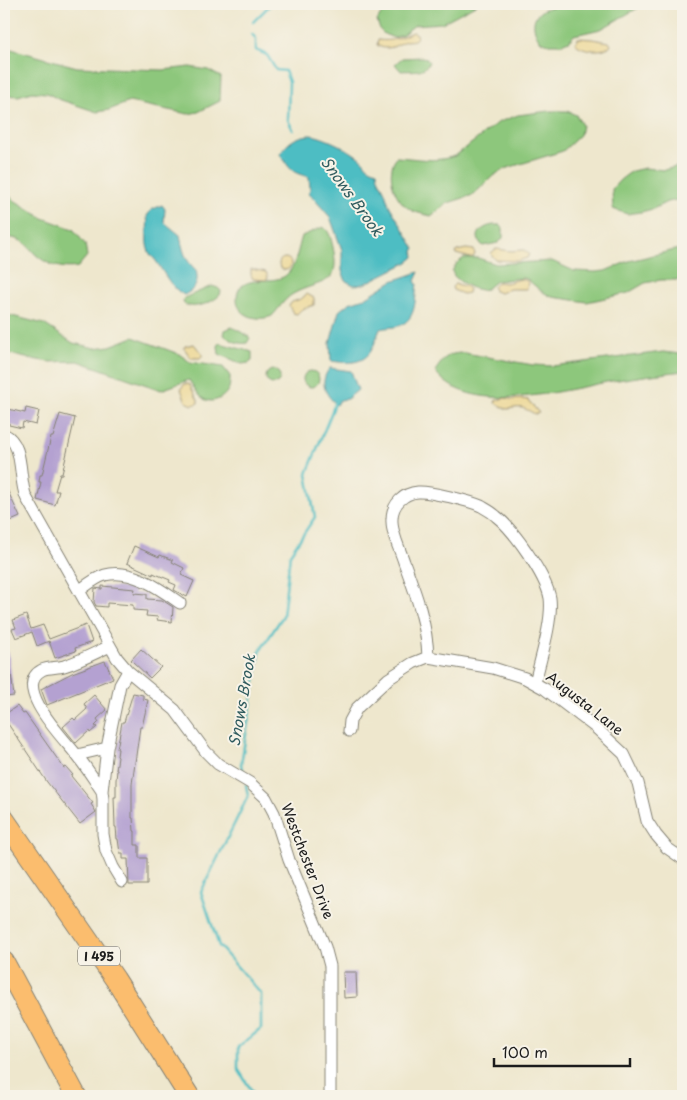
<svg xmlns="http://www.w3.org/2000/svg" width="687" height="1100" viewBox="0 0 687 1100" font-family="'Playpen Sans',sans-serif">
<style>
.green{fill:#8dc77b;stroke:#54724c}
.sand{fill:#eeda9e;stroke:#857b5d}
.water{fill:#4ebdc3;stroke:#356c70}
.lines{fill:none;stroke-linecap:round;stroke-linejoin:round}
.stream{stroke:#4ebdc3;stroke-width:2.5}
.building{fill:#b4a1d1}
.minor-casing{stroke:#858274;stroke-width:13}
.motorway-casing{stroke:#858274;stroke-width:22}
.minor{stroke:#fff;stroke-width:11}
.motorway{stroke:#fbbd6e;stroke-width:20}
.labels{text-anchor:middle;dominant-baseline:central;stroke-width:4;stroke-linejoin:round;paint-order:stroke}
.shield{fill:#f7f3e8;stroke:#5e5c59;stroke-width:1}
.shield-label{font-size:12px;font-weight:bold;fill:#1c1c1c}
.street-label{font-size:14px;fill:#1c1c1c;stroke:#f7f3e8}
.water-label{font-size:15px;font-style:italic;fill:#305c5f;stroke:#f7f3e8}
</style>
<rect width="100%" height="100%" fill="#f7f3e8"/>
<filter id="ink" filterUnits="userSpaceOnUse"><feTurbulence type="fractalNoise" baseFrequency=".02" numOctaves="2"/><feDisplacementMap in="SourceGraphic" scale="10" xChannelSelector="R" yChannelSelector="G"/><feConvolveMatrix kernelMatrix="1 2 1 2 8 2 1 2 1" color-interpolation-filters="sRGB"/></filter>
<filter id="wash" filterUnits="userSpaceOnUse"><feTurbulence type="fractalNoise" baseFrequency=".0096" numOctaves="4" result="noise"/><feDisplacementMap in="SourceGraphic" scale="20" xChannelSelector="R" yChannelSelector="G"/><feGaussianBlur stdDeviation="1.12" result="paint"/><feColorMatrix in="noise" values="0 0 0 0 0 0 0 0 0 0 0 0 0 0 0 0 0 1.4 0 .05"/><feComposite in="paint" operator="in"/></filter>
<g filter="url(#wash)">
<rect width="100%" height="100%" fill="#eee7cd"/>
<path class="green" d="M417,4H477L442,23L415,25L402,35L394,38L384,34L380,30L377,21L383,11Z
M572,4H645L601,29L574,35L569,41L561,44H549L540,41C523,15 544,4 569,6Z
M4,47L77,67L163,70L190,67L208,70L221,77L220,101L198,112L188,114L129,102L109,110L97,112L58,99L47,93L32,92L18,96L4,95Z
M422,57L426,58L429,62C425,73 411,70 401,71L395,64L402,58Z
M549,111H567L576,115L582,125L580,135L563,151L504,169L493,176L473,195L448,203L431,216C424,214 414,213 408,208C393,197 386,173 396,157C417,158 434,163 455,156L499,122L518,115Z
M683,165V199L667,202L653,209L641,212L627,214L613,209L612,189L620,180L632,171L645,168L664,170Z
M4,191L14,200L43,218L73,229L85,244L87,256L78,267C62,270 46,265 34,253C29,247 24,241 16,239C12,237 7,238 4,238Z
M494,225H500L503,228V238L498,243L483,246C471,235 483,226 494,225Z
M323,227C330,231 331,239 333,247C342,288 320,279 293,294C284,299 279,309 272,316C265,319 257,319 249,316C241,312 237,307 237,298C237,273 272,285 285,276C296,268 298,248 302,236Z
M683,248V280H661L645,283L628,293L587,302L552,297L541,291L527,279L523,278L496,281L486,289L481,290L472,288L461,282L454,276L452,271L457,263L464,258H478L496,264L552,261L574,271L595,272L605,271L629,261Z
M212,286L218,288L221,291L220,295C212,303 194,310 184,304L183,300L184,298Z
M4,314L44,324L73,343L95,348L110,346L133,337L179,354L190,362L223,367L230,376C230,380 230,385 229,388C225,398 211,406 201,397C197,393 193,386 189,380L161,390L78,361L49,362L21,357L4,352Z
M232,327L248,336L250,338L247,343C239,345 230,340 224,335L225,330Z
M219,343L249,351L252,352V361L249,363L242,364L219,354L218,347Z
M663,352L680,354L683,352V371C659,374 635,377 612,381C564,390 468,418 435,371C445,357 447,353 465,353L533,365L552,366Z
M266 377a7 7 0 1 1 14 0a7 7 0 1 1-14 0Z
M303 379a8 8 0 1 1 16 0a8 8 0 1 1-16 0Z"/>
<path class="sand" d="M412,32L416,34L417,37C414,43 409,39 403,42C395,47 385,51 377,45L378,40C391,42 400,38 412,32Z
M578,38L592,39L609,42L611,45C604,53 582,51 575,43Z
M466,249L474,250L475,255L471,258L456,254L457,251Z
M496,249L511,251L524,250L529,254L527,258L518,261L496,260L492,256L491,253Z
M279 264a6 6 0 1 1 12 0a6 6 0 1 1-12 0Z
M251,269L266,272L268,277L266,280L253,279L251,275Z
M521,279L528,281L527,289H510L500,293L494,291L493,287L498,282L506,283Z
M455,284L465,286L469,289L468,293L463,294L453,290L452,287Z
M307,294L314,298V305L302,309L297,314L293,313L289,306L292,302L301,299Z
M194,344L203,355L200,358H191L184,348L185,346Z
M184,384H189L198,400V403L193,405L186,402L181,389Z
M506,398C514,401 520,398 528,400L539,413L535,414C520,406 522,407 507,409L495,403L496,400Z"/>
<path class="water" d="M309,135C322,135 353,151 362,160C364,161 365,164 367,166C369,168 374,170 377,171L378,178L385,192L389,205L415,249L413,250L414,257L408,262L364,284L354,285L346,281L342,271V250L330,217L309,193L310,189L309,177C290,172 291,170 280,154C288,142 295,137 309,135Z
M162,205L165,209L164,222L180,235C183,250 184,259 196,270C199,283 196,289 184,295C170,287 165,274 156,261C154,258 150,255 149,252C144,241 149,227 147,216L151,210Z
M419,272L415,281L417,284C415,296 417,316 403,324C397,328 387,327 380,329C377,336 375,344 371,351C363,365 345,363 331,361L330,343L339,311L349,303L365,298L392,281Z
M330,368L351,371L358,390L347,399L340,400L337,405C324,394 319,381 330,368Z"/>
<g class="lines">
<path class="stream" d="M253,22L271,4
M252,34L256,39V50L267,55L276,70L285,71L289,82L288,120L293,130
M243,774L241,764L260,651L283,616L290,554L315,517L307,474L336,401
M246,785L248,796L201,892L219,946L261,994V1029L238,1047V1069L255,1096"/>
</g>
<g id="blocks">
<path class="building" d="M4,408L25,413L26,408L39,411L36,425L23,422L22,428L9,425V423L4,422Z
M60,414L75,418L62,474H60L55,491H59L55,505L37,500L41,482H39L40,475H42L51,437H53Z
M4,483L20,517L11,521L9,517L4,520Z
M134,546L159,557L160,555L173,560L172,562L184,568L181,575L194,581L187,597L174,590L176,585L169,582L170,580L153,573V575L127,563Z
M102,586L135,589L134,593L147,594V599L162,600L173,607L172,622L157,620L158,617L146,616L147,611L133,610V605L107,603V607L96,606L94,602L95,588L102,589Z
M26,615L31,629L43,625L49,639L86,625L92,642L75,648L76,651L55,658L49,641L37,646L32,632L16,638L12,629L16,628L13,620Z
M141,649L161,667L150,678L131,660Z
M8,651L14,696L4,697V652Z
M105,661L113,678L47,705L41,689L72,673Z
M133,693L143,695V699L148,700L142,727H140L132,784V818H133L134,831H135V845H139V858H147V885H129L128,859H123V853H120L118,839H117L116,827H115L114,797H116V780L117,770H116L118,757L117,756L118,749H117L122,722H124Z
M94,695L107,710L97,719L99,722L95,726L97,727L90,733L89,731L76,743L63,727L73,718L75,720L87,709L84,704Z
M17,706L23,714L25,713L56,757L64,768L66,767L73,775L71,776L93,803L91,804L96,812L80,824L47,782L4,718V715Z
M343,972H356L357,997L344,998Z"/>
</g>
</g>
<g filter="url(#ink)">
<use href="#blocks" fill-opacity="0" stroke="#858274" stroke-width="1"/>
<g class="lines">
<g class="minor-casing">
<path id="minor" d="M4,434C25,444 18,478 26,497L117,658L128,671L175,710L206,752L218,764L250,783L266,798L274,813L289,860L325,947L330,966V1096
M79,591C87,585 95,578 105,575C132,568 160,589 180,603
M428,657C427,624 416,594 404,562C400,549 391,533 392,519C392,504 404,493 418,492C429,491 470,501 481,506C486,509 492,512 496,516C514,530 546,576 550,598C553,621 540,660 535,683
M349,731L350,721L357,708L388,679L413,663L428,657L493,668L525,678L545,689L595,727L624,754L638,783L647,821L656,835L667,848L683,859
M77,755L107,748
M102,791C93,778 85,765 75,753C64,739 11,686 42,670C48,667 57,668 64,666C80,661 95,653 110,646
M122,882L113,867L106,851L103,834V799L102,791L107,748L120,685L128,671"/>
</g>
<g class="motorway-casing">
<path id="motorway" d="M4,819L115,979L189,1096
M4,962L76,1096"/>
</g>
<use href="#minor" class="minor"/>
<use href="#motorway" class="motorway"/>
</g>
</g>
<g class="labels">
<rect class="shield" x="78" y="946.5" width="42" height="19" rx="4"/>
<g class="shield-label">
<text x="99" y="956">I 495</text>
</g>
<g class="street-label">
<text transform="translate(585 703) rotate(38)">Augusta Lane</text>
<text transform="translate(308 861) rotate(69)">Westchester Drive</text>
</g>
<g class="water-label">
<text transform="translate(353 196) rotate(54)">Snows Brook</text>
<text transform="translate(241 700) rotate(-80)">Snows Brook</text>
</g>
</g>
<rect width="687" height="1100" fill="none" stroke="#f7f3e8" stroke-width="20"/>
<path d="M494 1058v8h136v-8" fill="none" stroke="#1c1c1c" stroke-width="2.5"/>
<text x="502" y="1058" font-size="15" fill="#1c1c1c" stroke="#f7f3e8" stroke-width="4" paint-order="stroke">100 m</text>
</svg>
